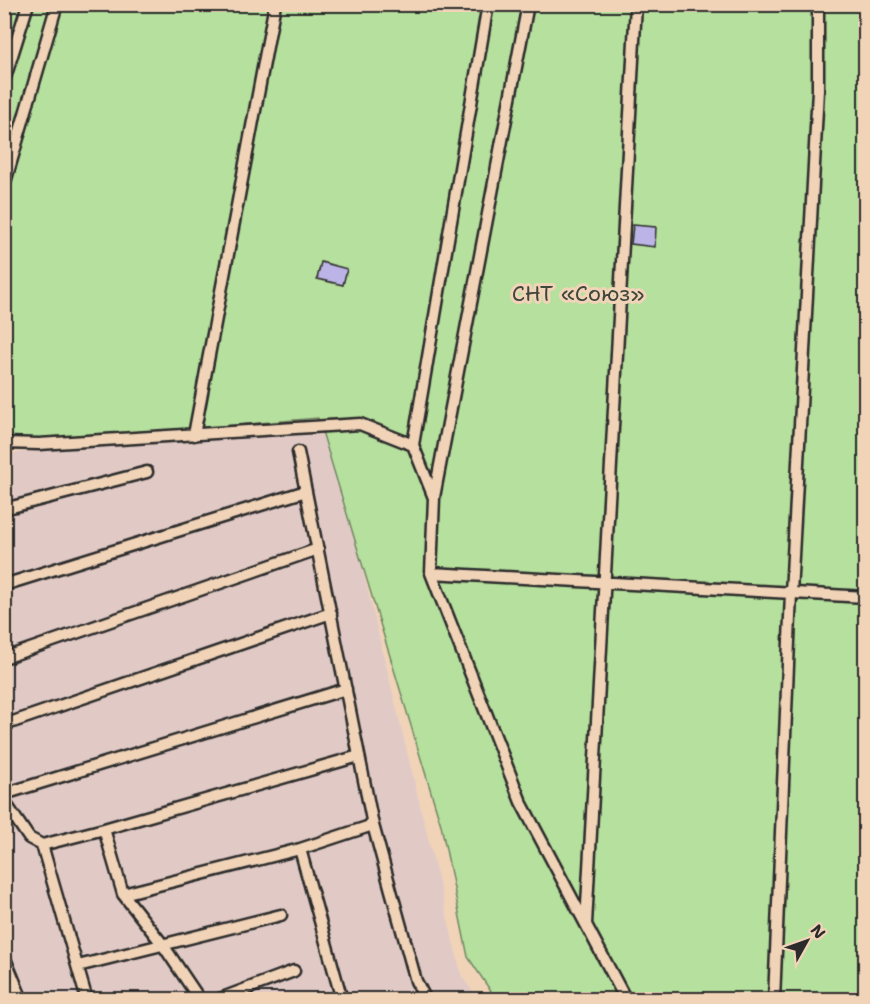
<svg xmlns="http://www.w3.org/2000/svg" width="870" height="1004" viewBox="0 0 870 1004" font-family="'Shantell Sans',sans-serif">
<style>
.built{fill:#e1cac6}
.green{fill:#b6e09d;stroke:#708664;stroke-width:1.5}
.building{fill:#bcb4e6;stroke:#2b2b2b;stroke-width:1.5}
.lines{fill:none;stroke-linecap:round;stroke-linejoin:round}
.lane-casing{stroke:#2b2b2b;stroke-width:15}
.lane{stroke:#f1d4b8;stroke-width:10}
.labels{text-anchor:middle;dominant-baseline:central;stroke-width:6;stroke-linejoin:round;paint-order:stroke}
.park-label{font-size:22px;fill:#40463c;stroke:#f1d4b8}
</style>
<rect width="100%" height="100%" fill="#f1d4b8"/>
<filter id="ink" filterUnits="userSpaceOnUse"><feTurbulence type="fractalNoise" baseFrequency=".0167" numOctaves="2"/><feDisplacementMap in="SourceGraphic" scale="12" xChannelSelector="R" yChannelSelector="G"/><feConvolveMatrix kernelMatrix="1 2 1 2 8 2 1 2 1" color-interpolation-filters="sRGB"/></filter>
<g filter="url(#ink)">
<path class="built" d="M307,422L330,435L462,977L479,999H5L4,454Z"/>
<path class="green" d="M5,5H865V999H496L468,957L441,825L318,418L5,445Z"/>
<path class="building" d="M633,225L656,227L655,247L631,244Z
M321,262L347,269L343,285L317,279Z"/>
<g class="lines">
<g class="lane-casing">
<path id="lane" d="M4,81L28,4
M4,186L57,4
M194,435L275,4
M4,443L39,444L360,424L413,445L434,498L431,573L521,802L626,1000
M413,445L488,4
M298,452L373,825L416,981L426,1000
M434,497L528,4
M4,509L147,472
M431,573L866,597
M4,585L306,491
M4,658L318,549
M4,725L331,613
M4,794L346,689
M4,801L29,838L42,845L87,1000
M104,829L123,894L163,945L200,1000
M42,845L104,829L359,756
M300,849L342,1000
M123,894L300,849L373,825
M586,924L636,4
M4,956L22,1000
M78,966L281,915
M217,1000L294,971
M774,1000L791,593L818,90V4"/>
</g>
<use href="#lane" class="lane"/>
</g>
</g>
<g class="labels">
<g class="park-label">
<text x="578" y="293">СНТ «Союз»</text>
</g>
</g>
<rect width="870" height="1004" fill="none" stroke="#f1d4b8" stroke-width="24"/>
<rect x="12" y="12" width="846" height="980" fill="none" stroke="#2b2b2b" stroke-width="2" filter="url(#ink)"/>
<g transform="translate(807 941) rotate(50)" stroke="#f1d4b8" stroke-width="4.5" paint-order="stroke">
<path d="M0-4.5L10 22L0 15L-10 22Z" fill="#2b2b2b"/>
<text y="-9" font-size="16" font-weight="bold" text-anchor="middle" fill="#2b2b2b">N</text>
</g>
</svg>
